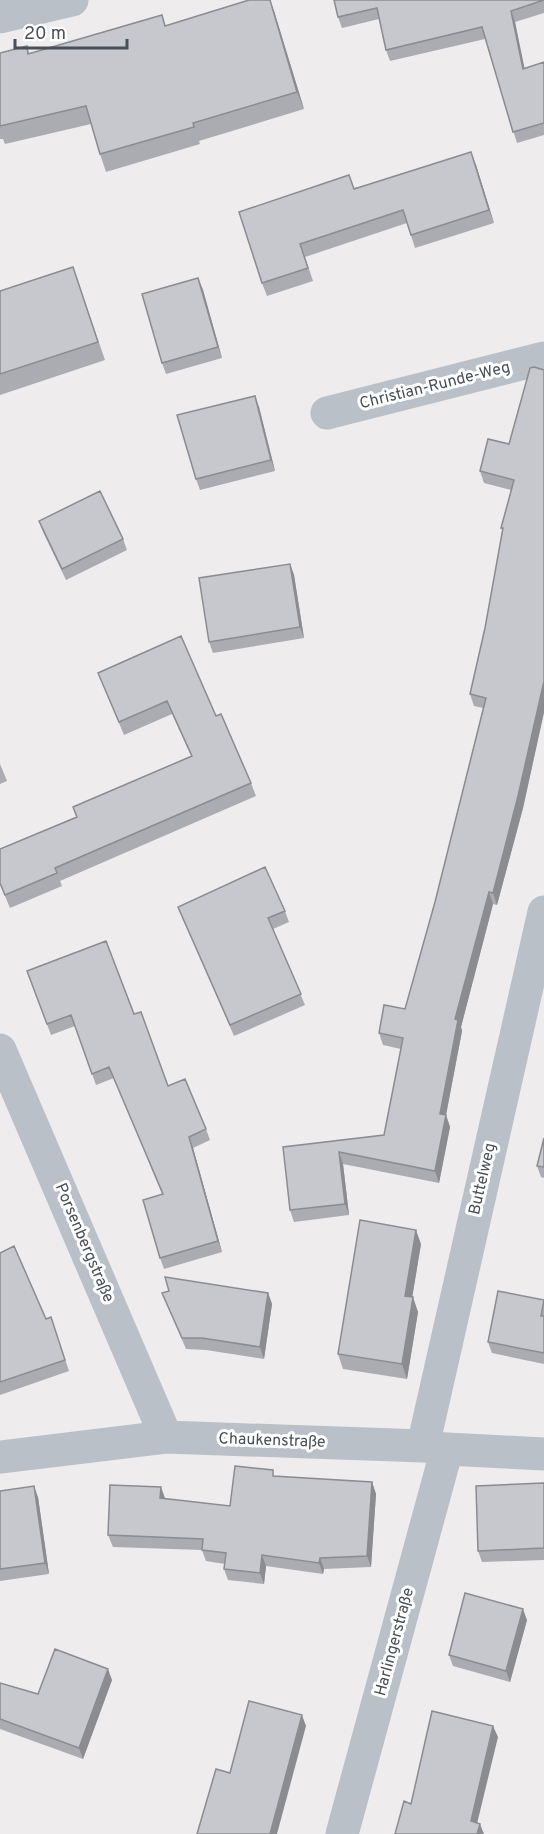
<svg xmlns="http://www.w3.org/2000/svg" width="544" height="1834" viewBox="0 0 544 1834" font-family="Overpass,sans-serif">
<style>
.lines{fill:none;stroke-linecap:round;stroke-linejoin:round}
.minor{stroke:#b9c0c7;stroke-width:33}
.wall{fill:#abacb1}
.shaded-wall{fill:#8b8c90}
.building{fill:#c7c8ce;stroke:#8b8c90;stroke-width:1.5}
.labels{text-anchor:middle;dominant-baseline:central;stroke-width:6;stroke-linejoin:round;paint-order:stroke}
.street-label{font-size:16px;fill:#474f57;stroke:#fff}
</style>
<rect width="100%" height="100%" fill="#eeecec"/>
<g class="lines">
<path class="minor" d="M0,17L72,0
M327,413L544,358
M0,1050L166,1437
M423,1446L544,912
M0,1457L166,1437L423,1446L447,1449L544,1454
M342,1834L447,1449"/>
</g>
<path class="wall" d="M334,0H544V13L515,22L524,68L544,62V135L517,143L485,39L390,61L386,50L379,19L342,28L338,17Z
M274,11L304,109L199,141L200,144L106,172L100,154L91,124L5,144L3,139H0V53L27,46L29,53L165,26Z
M476,165L494,223L415,248L407,223L305,257L313,281L267,296L262,283L354,188Z
M73,267L105,360L0,395V291Z
M198,278L203,290L222,358L166,374L162,363Z
M544,370V712L523,808L497,905L493,904L461,1027L462,1031L446,1115L450,1127L439,1183L343,1164L349,1215L294,1222L290,1210L283,1147L384,1135L401,1049L383,1045L379,1033L405,1009L435,902L483,708L474,706L470,694L485,628L503,532L501,528L511,490L484,483L480,471L509,444Z
M259,407L275,471L200,490L196,479Z
M39,521L123,539L127,550L66,580L43,532Z
M290,564L294,575L304,638L213,653L209,642Z
M98,673L216,716L251,783L256,796L60,881L62,886L10,908L0,884V849L76,817L73,807L191,756L172,714L124,735Z
M0,764L7,781L0,784Z
M178,907L285,911L289,922L273,929L305,1005L234,1036Z
M27,971L134,1014L168,1086L206,1129L210,1140L193,1148L222,1252L164,1269L160,1258L162,1194L114,1078L96,1085L75,1026L51,1035Z
M544,1138V1178L541,1177L537,1166Z
M421,1244L412,1297L418,1312L407,1379L343,1369L338,1354Z
M0,1253L46,1319L51,1317L69,1371L0,1395Z
M162,1293H268L272,1304L264,1359L206,1350L186,1349Z
M544,1300V1364L492,1353L488,1342Z
M275,1476L372,1482L376,1494L371,1567L324,1569L323,1574L266,1566L264,1584L228,1580L224,1569L225,1564L206,1561L202,1550L113,1547L108,1535L165,1499L230,1506Z
M544,1483V1560L482,1562L478,1551Z
M0,1491L38,1497L49,1574L0,1581Z
M527,1620L510,1682L453,1666L449,1655Z
M112,1680L83,1759L0,1729V1683L38,1694Z"/>
<path class="shaded-wall" d="M270,0L274,11L304,109L297,92Z
M511,11L515,22L527,80L523,69Z
M471,152L476,165L494,223L489,210Z
M198,278L203,290L222,358L218,347Z
M255,396L259,407L275,471L271,460Z
M290,564L294,575L304,638L300,627Z
M544,681V712L523,808L497,905L493,893Z
M489,892L493,904L461,1027L462,1031L446,1115L450,1127L439,1183L435,1171L440,1114L455,1019Z
M189,1137L193,1148L222,1252L218,1241Z
M339,1152L343,1164L349,1215L345,1204Z
M416,1230L421,1244L410,1311L405,1296Z
M268,1293L272,1304L264,1359L260,1347Z
M413,1297L418,1312L407,1379L402,1364Z
M372,1482L376,1494L371,1567L367,1556Z
M34,1486L38,1497L49,1574L45,1563Z
M161,1487L165,1498V1510L160,1498Z
M262,1555L266,1566L264,1584L260,1573Z
M320,1558L324,1569L323,1574L319,1563Z
M523,1609L527,1620L510,1682L506,1671Z
M108,1669L112,1680L83,1759L79,1748Z
M302,1715L306,1726L277,1834H270Z
M493,1726L498,1737L475,1832L471,1821Z
M480,1824L484,1834H477Z"/>
<path class="building" d="M249,0H270L297,92L193,123L194,127L100,154L86,106L0,126V53L27,46L28,54L162,15L165,26Z
M334,0H544L511,11L523,69L544,62V123L513,132L482,27L386,50L377,8L338,17Z
M471,152L489,210L411,235L403,210L300,244L308,268L262,283L239,212L349,175L354,189Z
M73,267L98,342L0,374V291Z
M198,278L218,347L162,363L142,294Z
M534,367L544,370V681L518,796L493,893L489,892L455,1019L458,1020L440,1114L446,1115L435,1171L339,1152L345,1204L290,1210L283,1147L384,1135L403,1038L379,1033L384,1005L405,1009L435,902L486,698L470,694L485,628L503,528H501L514,480L480,471L488,439L509,444L530,368Z
M255,396L271,460L196,479L177,415Z
M100,491L123,539L62,569L39,521Z
M290,564L300,627L209,642L199,578Z
M181,636L216,716L221,714L251,783L55,868L57,873L5,895L0,883V849L77,817L73,807L192,756L167,701L119,722L98,673Z
M265,867L285,911L268,918L301,994L230,1025L178,907Z
M106,941L134,1014L141,1012L168,1086L185,1079L206,1129L189,1137L218,1241L160,1258L143,1200L163,1194L109,1067L92,1074L71,1015L47,1024L27,971Z
M544,1138V1167L537,1166Z
M360,1220L416,1230L405,1296L413,1297L402,1364L338,1354Z
M14,1246L46,1319L51,1317L65,1360L0,1382V1253Z
M165,1277L268,1293L260,1347L202,1338H182L162,1293L169,1291Z
M498,1291L544,1300L541,1316H544V1353L488,1342Z
M235,1466L273,1470V1476L372,1482L367,1556L320,1558L319,1563L262,1555L260,1573L224,1569L226,1553L202,1550L203,1539L108,1535L110,1485L161,1487L160,1498L230,1506Z
M544,1483V1548L478,1551L476,1486Z
M34,1486L45,1563L0,1569V1491Z
M465,1593L523,1609L506,1671L449,1655Z
M55,1649L108,1669L79,1748L0,1719V1683L38,1694Z
M249,1701L302,1715L270,1834H197L216,1769L230,1773Z
M432,1711L493,1726L471,1821L480,1824L477,1834H395L404,1801L411,1804Z"/>
<g class="labels">
<g class="street-label">
<text transform="translate(435 386) rotate(-14)">Christian-Runde-Weg</text>
<text transform="translate(483 1179) rotate(-77)">Buttelweg</text>
<text transform="translate(84 1243) rotate(67)">Porsenbergstraße</text>
<text transform="translate(272 1441) rotate(2)">Chaukenstraße</text>
<text transform="translate(395 1642) rotate(-75)">Harlingerstraße</text>
</g>
</g>
<path d="M15 39v9h112v-9" fill="none" stroke="#474f57" stroke-width="3"/>
<text x="24" y="39" font-size="18" fill="#474f57" stroke="#ffffff" stroke-width="4.5" paint-order="stroke">20 m</text>
</svg>
